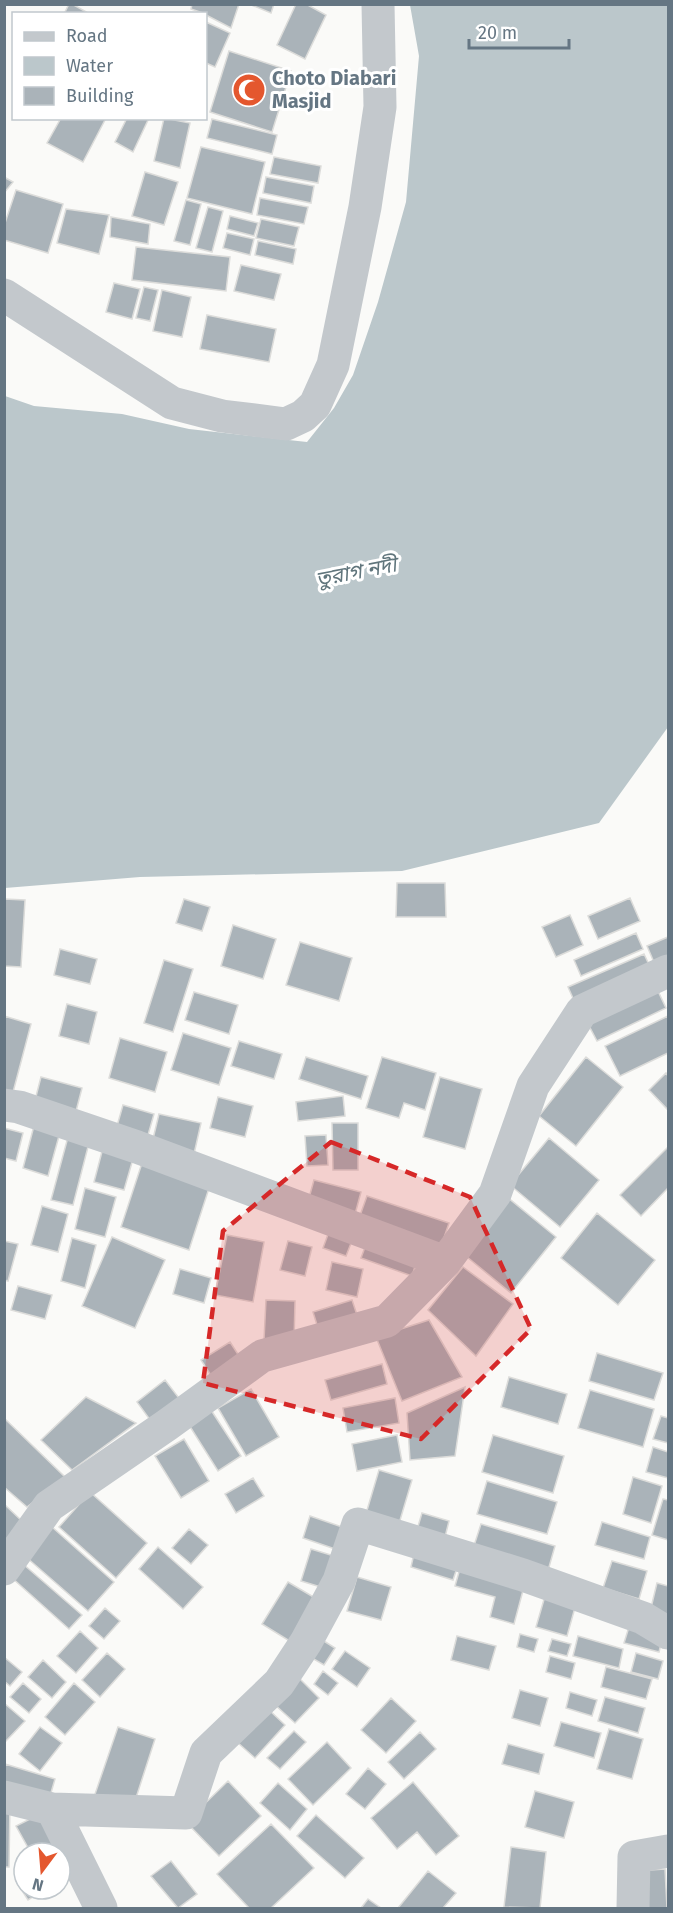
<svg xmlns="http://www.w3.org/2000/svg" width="673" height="1913" viewBox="0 0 673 1913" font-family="'Fira Sans','Noto Sans Bengali',sans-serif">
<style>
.water{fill:#bbc7cb}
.building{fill:#aab3b9;stroke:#dcdcda;stroke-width:1.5}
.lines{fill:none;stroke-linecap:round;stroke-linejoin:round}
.minor{stroke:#c3c8cc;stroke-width:33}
.marked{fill:#d62828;fill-opacity:0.2;stroke:#d62828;stroke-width:4.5;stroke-dasharray:12 8;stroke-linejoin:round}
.labels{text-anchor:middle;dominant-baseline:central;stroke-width:6;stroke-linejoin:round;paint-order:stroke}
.poi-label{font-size:20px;font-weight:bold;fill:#657683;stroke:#fff;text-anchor:start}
.water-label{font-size:21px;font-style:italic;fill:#60757c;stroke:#fff}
</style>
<rect width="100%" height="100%" fill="#fafaf8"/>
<path class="water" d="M410,5H668V727L599,823L402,871L140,877L5,888V396L34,406L122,414L189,429L307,442L334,408L353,375L378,302L406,202L419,56Z"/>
<path class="building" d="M69,4H72L90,14H64Z
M192,4H239L231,28L206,15V14L191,9Z
M249,4H274L271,13Z
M296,4H306L326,15L305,59L277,45Z
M206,22L230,33L215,67L206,63Z
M229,51L291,71L272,132L210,112Z
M61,118H106L83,162L47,143Z
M127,118H149L133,152L115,142Z
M164,118L190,123L180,168L154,161Z
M212,119L277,135L272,154L207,138Z
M201,147L265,162L252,214L187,198Z
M274,157L321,166L318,183L270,174Z
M145,172L178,182L164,225L132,216Z
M4,177L13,182L4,193Z
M266,177L314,186L311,203L263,193Z
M16,190L63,204L48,253L4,240V226Z
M260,198L308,207L304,224L257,215Z
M186,200L201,204L190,245L174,241Z
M208,207L223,211L212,252L196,248Z
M66,209L109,215L99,254L57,243Z
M230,216L258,223L254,236L227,229Z
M111,217L150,224L148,244L110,237Z
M261,219L299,227L294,246L256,238Z
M227,233L254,239L250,255L223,248Z
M258,241L296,249L293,264L255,255Z
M136,247L230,257L226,291L132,280Z
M241,265L281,274L274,300L234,291Z
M114,283L140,289L132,319L106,312Z
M144,287L158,290L150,321L136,318Z
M162,290L191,297L182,337L153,331Z
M207,315L276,329L269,362L200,349Z
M397,883H445L446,917H396Z
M630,898L640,921L598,939L588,916Z
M4,899L25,900L21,967L4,966Z
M184,899L210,907L202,931L176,923Z
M570,915L583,945L556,957L542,927Z
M233,925L276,939L263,979L221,966Z
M636,933L643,949L581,976L574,960Z
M668,937V962L656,967L647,946Z
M300,942L352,958L339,1001L286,985Z
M60,949L97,959L90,984L54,975Z
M644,954L652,971L576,1005L568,987Z
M164,960L193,969L173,1032L144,1023Z
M657,989L666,1008L597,1041L587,1022Z
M194,992L238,1005L229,1034L185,1020Z
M67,1004L97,1012L89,1044L59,1036Z
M4,1016L31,1024L12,1096L4,1094Z
M668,1016V1053L620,1076L605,1046Z
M183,1033L231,1048L219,1085L171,1070Z
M120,1038L167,1052L155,1092L109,1078Z
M239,1041L282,1054L274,1079L231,1066Z
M306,1057L368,1076L361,1099L299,1079Z
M382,1057L436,1073L425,1110L404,1103L399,1118L366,1108Z
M586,1057L623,1087L576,1146L539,1116Z
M666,1073L668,1076V1110L649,1090Z
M41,1077L82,1088L74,1119L33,1108Z
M440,1077L482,1089L465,1149L423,1137Z
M343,1096L345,1116L298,1121L296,1102Z
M218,1097L253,1106L245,1137L210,1128Z
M123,1105L154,1114L146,1142L115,1133Z
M159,1114L201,1123L194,1154L152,1143Z
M36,1118L62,1125L48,1176L23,1168Z
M332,1123H358V1170H333Z
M4,1128L23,1133L16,1161L4,1158Z
M326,1135L328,1165L307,1166L305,1136Z
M68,1137L89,1143L73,1205L51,1200Z
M549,1138L599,1180L560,1227L510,1185Z
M104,1144L135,1152L124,1190L94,1182Z
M668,1147V1188L641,1216L620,1195Z
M143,1160L211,1182L189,1250L121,1227Z
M314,1180L361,1192L354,1218L307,1205Z
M85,1188L116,1197L105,1237L75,1229Z
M367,1196L449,1223L439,1252L357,1224Z
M507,1197L556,1237L511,1293L461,1252Z
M42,1206L68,1214L58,1252L31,1245Z
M597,1213L655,1260L618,1305L561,1258Z
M330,1229L353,1238L346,1256L323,1248Z
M227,1235L264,1242L253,1302L215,1295Z
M112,1237L165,1260L135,1328L82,1306Z
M72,1238L96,1245L85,1288L61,1281Z
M368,1239L418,1257L412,1276L361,1258Z
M4,1241L18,1244L8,1281L4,1280Z
M288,1241L312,1247L305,1276L280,1270Z
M332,1262L363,1269L357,1297L326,1290Z
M463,1267L513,1304L476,1356L428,1310Z
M180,1269L211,1278L204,1303L173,1294Z
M18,1286L52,1295L45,1319L11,1310Z
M266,1300L295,1301L294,1341L264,1340Z
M352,1300L357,1315L318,1328L313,1312Z
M429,1320L462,1377L402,1401L376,1337Z
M230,1342L243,1362L214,1380L201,1360Z
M597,1353L663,1373L654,1400L589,1381Z
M382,1364L387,1384L331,1400L325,1380Z
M509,1377L567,1394L558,1424L501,1407Z
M165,1380L182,1402L153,1424L137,1402Z
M465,1387L455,1456L410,1460L407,1413Z
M251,1389L279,1437L246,1456L218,1408Z
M590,1390L654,1409L643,1447L578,1428Z
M86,1397L136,1423L72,1470L41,1440Z
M395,1398L399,1423L347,1432L343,1408Z
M211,1410L241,1456L218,1471L189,1425Z
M661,1416L668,1418V1443L653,1439Z
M4,1418L65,1477L27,1507L4,1487Z
M397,1435L402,1462L357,1471L352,1444Z
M493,1435L564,1456L553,1493L482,1472Z
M184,1439L209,1481L181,1498L155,1456Z
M653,1447L668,1452V1478L646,1472Z
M379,1470L412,1480L398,1527L365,1517Z
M633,1477L662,1486L651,1523L623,1514Z
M253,1478L264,1496L236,1513L225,1494Z
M487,1481L557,1502L547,1534L477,1514Z
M90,1492L147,1543L116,1578L59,1527Z
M663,1499L668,1500V1540L652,1535Z
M4,1504L24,1523L7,1541L4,1539Z
M422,1513L449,1521L444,1541L416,1533Z
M310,1516L345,1528L338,1550L303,1538Z
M602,1522L650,1537L644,1559L595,1545Z
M481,1524L555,1546L547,1574L472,1552Z
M52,1527L114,1582L88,1611L26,1557Z
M189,1529L208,1545L191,1564L172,1548Z
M158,1547L203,1587L183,1609L139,1569Z
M311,1549L334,1556L324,1588L301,1581Z
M415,1549L459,1562L453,1580L411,1567Z
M612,1561L647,1571L639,1599L603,1588Z
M23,1564L82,1615L69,1629L11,1577Z
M461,1565L525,1583L514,1624L490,1617L495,1597L455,1586Z
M357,1577L391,1587L381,1620L347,1611Z
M288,1582L322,1602L296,1645L262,1624Z
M657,1583L668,1586V1628L649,1616Z
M545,1596L576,1604L567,1636L536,1627Z
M105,1608L120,1621L104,1639L89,1626Z
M629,1627L663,1636L659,1652L624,1643Z
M80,1631L98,1648L76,1673L57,1656Z
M520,1634L538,1639L534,1652L517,1647Z
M316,1636L335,1648L324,1665L305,1654Z
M457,1636L496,1646L489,1670L451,1660Z
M578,1636L623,1649L619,1668L573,1656Z
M552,1639L571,1644L567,1656L548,1651Z
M345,1651L370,1668L357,1687L332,1669Z
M107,1653L125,1669L100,1697L82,1680Z
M636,1653L663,1661L658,1679L631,1672Z
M550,1656L575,1663L571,1679L546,1672Z
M4,1657L22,1672L10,1686L4,1681Z
M43,1660L66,1682L52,1698L28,1677Z
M606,1667L652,1679L646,1699L601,1687Z
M323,1671L338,1683L328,1695L314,1684Z
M299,1678L319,1698L295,1723L274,1704Z
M23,1683L41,1699L29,1713L10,1697Z
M74,1683L95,1702L65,1735L45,1717Z
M520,1690L548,1698L540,1726L512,1718Z
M570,1692L597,1700L592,1716L566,1708Z
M605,1697L645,1708L638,1733L598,1721Z
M391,1698L416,1721L386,1753L361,1730Z
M4,1703L25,1721L6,1741L4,1739Z
M268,1709L285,1725L255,1758L237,1742Z
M561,1722L601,1733L594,1758L554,1746Z
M40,1727L62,1743L40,1771L19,1754Z
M118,1727L155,1739L134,1804L93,1800Z
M609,1729L643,1739L632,1779L597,1769Z
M294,1731L306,1742L280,1769L267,1758Z
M420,1732L436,1749L404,1779L388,1762Z
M327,1742L351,1768L313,1805L288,1779Z
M508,1744L544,1754L539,1774L502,1764Z
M5,1764L55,1779L48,1803L4,1790Z
M368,1768L386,1784L365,1809L346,1794Z
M228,1781L261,1816L219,1856L186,1822Z
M413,1782L459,1836L436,1855L417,1832L397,1849L371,1818Z
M278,1783L307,1809L290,1830L260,1803Z
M535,1791L574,1802L564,1838L525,1827Z
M4,1802H10L9,1867H4Z
M38,1815L57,1849L50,1853H31L16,1826Z
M316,1815L364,1858L345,1878L297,1836Z
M271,1824L314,1868L271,1908H249L217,1874Z
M511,1847L546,1852L540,1908L504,1907Z
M171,1861L197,1894L178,1908L151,1876Z
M665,1869L667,1908H637L635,1871Z
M428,1871L456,1893L443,1908H398Z
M24,1876V1889H45L28,1900L16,1881Z
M368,1899L381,1908H361Z"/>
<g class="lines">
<path class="minor" d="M4,295L172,403L222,416L286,424L303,416L315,405L333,365L365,207L380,107L378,4
M4,1105L19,1107L137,1147L445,1262
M4,1569L49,1506L167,1425L262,1356L387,1321L445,1262L495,1194L533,1086L582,1011L668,971
M4,1797L52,1809L101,1908
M52,1809L186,1813L206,1753L279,1683L306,1642L339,1581L358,1524L523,1575L643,1618L668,1633
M633,1908L634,1857L668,1851"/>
</g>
<path class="marked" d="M331,1142L470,1197L531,1329L421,1439L203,1383L223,1231Z"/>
<defs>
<g id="mosque-disc" transform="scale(1.725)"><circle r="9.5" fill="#e4572e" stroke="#fff"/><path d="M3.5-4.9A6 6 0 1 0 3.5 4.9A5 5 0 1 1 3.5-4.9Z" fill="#fff"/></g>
</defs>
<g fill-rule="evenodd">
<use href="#mosque-disc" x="249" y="90"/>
</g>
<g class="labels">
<g class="poi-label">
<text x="272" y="78">Choto Diabari<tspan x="272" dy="23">Masjid</tspan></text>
</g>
<g class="water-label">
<text transform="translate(356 572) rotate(-11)">তুরাগ নদী</text>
</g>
</g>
<rect width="673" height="1913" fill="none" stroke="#657683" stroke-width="12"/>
<rect x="12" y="12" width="195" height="108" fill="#ffffff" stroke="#c1c8cd" stroke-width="1.5"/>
<rect x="24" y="32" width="30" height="9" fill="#c3c8cc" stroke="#c1c8cd" stroke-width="1.5"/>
<text x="66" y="42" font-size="18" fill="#657683">Road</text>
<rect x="24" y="57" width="30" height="18" fill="#bbc7cb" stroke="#c1c8cd" stroke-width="1.5"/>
<text x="66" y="72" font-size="18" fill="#657683">Water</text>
<rect x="24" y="87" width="30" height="18" fill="#aab3b9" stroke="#c1c8cd" stroke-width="1.5"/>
<text x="66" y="102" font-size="18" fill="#657683">Building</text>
<g transform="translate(42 1871) rotate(196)"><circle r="28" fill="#ffffff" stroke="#c1c8cd" stroke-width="1.5"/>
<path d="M0-4.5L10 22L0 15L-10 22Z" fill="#e4572e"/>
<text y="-9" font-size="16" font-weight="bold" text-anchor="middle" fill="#657683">N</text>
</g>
<path d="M469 39v9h100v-9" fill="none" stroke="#657683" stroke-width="3"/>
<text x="478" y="39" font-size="18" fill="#657683" stroke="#ffffff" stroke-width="4.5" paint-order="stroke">20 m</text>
</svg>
